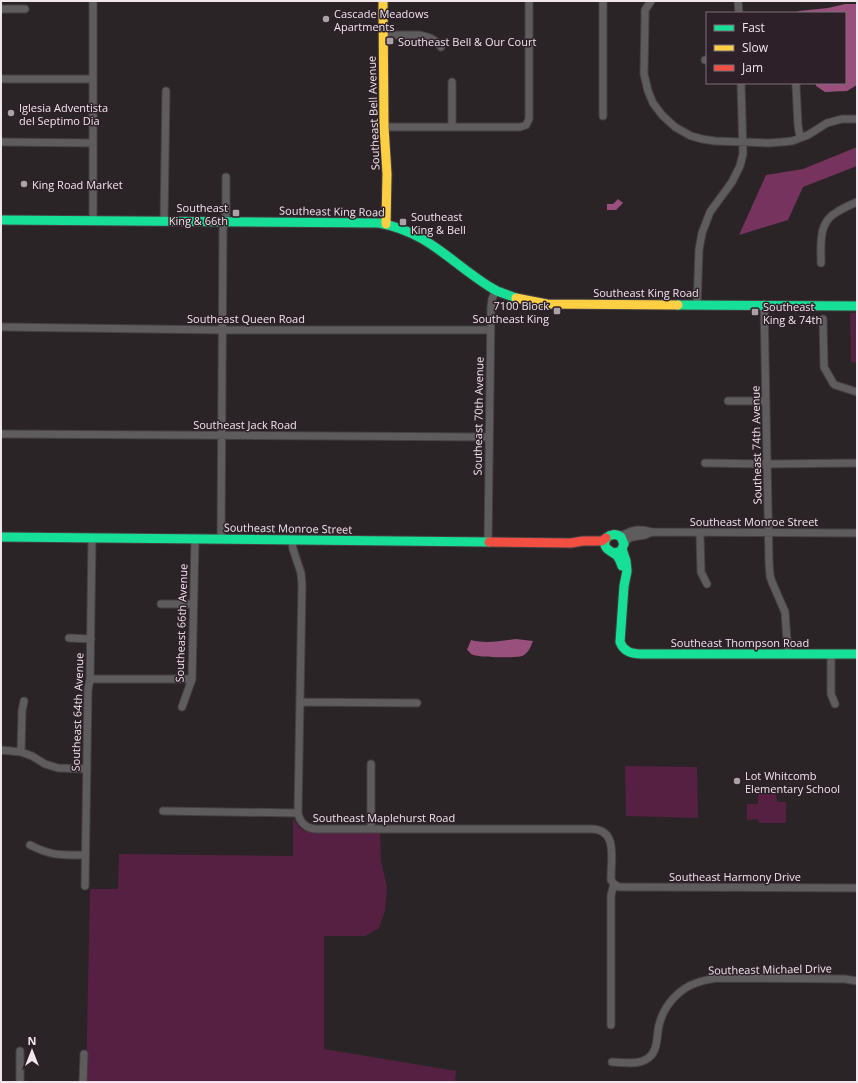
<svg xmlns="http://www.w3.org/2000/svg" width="858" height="1083" viewBox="0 0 858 1083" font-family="'Open Sans',sans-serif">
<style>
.green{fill:#552042}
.forest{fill:#76335d}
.water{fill:#99507d}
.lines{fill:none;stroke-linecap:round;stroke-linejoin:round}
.street-casing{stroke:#454043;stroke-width:9}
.fast-casing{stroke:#454043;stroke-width:11}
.slow-casing{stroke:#454043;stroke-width:11}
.jam-casing{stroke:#454043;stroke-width:11}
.street{stroke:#5f5c5d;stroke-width:7}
.fast{stroke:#16e098;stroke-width:9}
.slow{stroke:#ffcf43;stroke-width:9}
.jam{stroke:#f24e42;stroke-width:9}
.poi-dot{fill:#aba2a7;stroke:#2e2028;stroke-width:1.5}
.labels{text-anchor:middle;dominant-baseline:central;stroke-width:3;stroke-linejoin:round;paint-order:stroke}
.poi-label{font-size:11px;fill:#f0e6ec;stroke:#2e2028;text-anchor:start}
.street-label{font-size:11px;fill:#f0e6ec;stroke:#2e2028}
</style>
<rect width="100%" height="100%" fill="#2a2427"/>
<path class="green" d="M850,313H857V363L851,362Z
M625,766L697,767L698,818L626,816Z
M758,794H776L777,802H786V823H759L758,819L747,820V804H758Z
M293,818C299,828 302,831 313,833L380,832L381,861L387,887L385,911L379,928L365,936H324V1049L456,1071L455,1082H86L90,889H118L119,854L293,856Z"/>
<path class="forest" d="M857,147V166L803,187L788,220L739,235L766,175L803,169Z"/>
<path class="water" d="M845,4H857V85L847,91L825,92L816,86V83H845V13H794L799,11L828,8Z
M618,199L623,203L616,210H607V204H613Z
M516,639L533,641C531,646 528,654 522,656C516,658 477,658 471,654C470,653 469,651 467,650L471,640C486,644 501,641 516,639Z"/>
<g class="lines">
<g class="street-casing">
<path id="street" d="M651,1L645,10V17L644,74L648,91L653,103L662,115L675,127L691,136L702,139L715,141L769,143L782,142L792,141L808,135L827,123L842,119H857
M738,1L739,13
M1,9H25
M383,35H419C429,37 435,39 441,47
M705,60H707
M1,79H93
M452,82V127
M796,85L798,125L800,138
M603,116V1
M384,127H520L526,125L529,119V1
M1,142L93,143
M93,220V1
M164,221L166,91
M821,263C821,244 818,222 837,212C843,208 850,205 857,202
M764,304L769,562L770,576L772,582L785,612L788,654
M697,305L699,250L702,233L710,212L732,182L740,166L743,154L741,83
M823,319L824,367L833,383L835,385L857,392
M1,327L223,330H490
M728,401H766
M1,434L489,437
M705,463L767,464L857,463
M700,533L701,572L707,584
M619,535C624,535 627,533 632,531C639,529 645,530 652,532L857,533
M221,539L223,229L226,214V177
M292,540L293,549L301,573L302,585L298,813C300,823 307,829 317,829H591C618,829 611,858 611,878V880L614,884
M488,542L491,307L492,299L496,290
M624,544C629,535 636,537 645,535C647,534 649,533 652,532
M161,604H193
M69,638L91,639
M831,654V694L835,704
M90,679H192
M300,702L417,703
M182,707L192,679L195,539
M1,750L21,752L32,756L45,764L58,768L87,769
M21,752L22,711L24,701
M163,811L298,813
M371,828V764
M30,845C51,856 62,855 85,855
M614,884L619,887H622L857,888
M85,886L88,690L90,679L92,538
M611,1025V896L612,891L614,884
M612,1062C622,1062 636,1065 645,1060C659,1053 656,1038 659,1025C664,1005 679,988 699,982C704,980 711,979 717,978L845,979L857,981
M20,1082V1051
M83,1082L84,1054"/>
</g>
<g class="fast-casing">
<path id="fast" d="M1,220L379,223C428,232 450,262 490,287L497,291L516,298
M678,305L857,306
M1,537L489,542
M622,549L626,561L627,571L624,586L620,642C624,652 632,654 642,654H857
M614,553L621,551L624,544L621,537C618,535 615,534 612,535C609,535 606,538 605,541C603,551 614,551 618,557C620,560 621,563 622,566"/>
</g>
<g class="slow-casing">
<path id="slow" d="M383,1L384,127L387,174L386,224
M516,298L547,304L678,305"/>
</g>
<g class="jam-casing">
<path id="jam" d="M489,542L571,543L583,541H602L606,538"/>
</g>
<use href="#street" class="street"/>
<use href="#fast" class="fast"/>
<use href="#slow" class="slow"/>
<use href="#jam" class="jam"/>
</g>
<g class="poi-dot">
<circle cx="326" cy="19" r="4"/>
<rect x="386" y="37" width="8" height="8" rx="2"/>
<circle cx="11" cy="113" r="4"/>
<circle cx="24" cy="184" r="4"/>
<rect x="232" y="209" width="8" height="8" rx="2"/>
<rect x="399" y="218" width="8" height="8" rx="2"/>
<rect x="553" y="307" width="8" height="8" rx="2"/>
<rect x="751" y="308" width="8" height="8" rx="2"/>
<circle cx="737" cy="781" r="4"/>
</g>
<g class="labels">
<g class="poi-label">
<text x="334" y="13">Cascade Meadows<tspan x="334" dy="13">Apartments</tspan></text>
<text x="398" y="41">Southeast Bell &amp; Our Court</text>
<text x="19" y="107">Iglesia Adventista<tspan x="19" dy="13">del Septimo Dia</tspan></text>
<text x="32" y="184">King Road Market</text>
<text x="228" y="207" text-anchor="end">Southeast<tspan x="228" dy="13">King &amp; 66th</tspan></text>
<text x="411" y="216">Southeast<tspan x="411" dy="13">King &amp; Bell</tspan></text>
<text x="549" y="305" text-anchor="end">7100 Block<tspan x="549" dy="13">Southeast King</tspan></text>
<text x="763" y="306">Southeast<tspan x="763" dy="13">King &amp; 74th</tspan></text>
<text x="745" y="775">Lot Whitcomb<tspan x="745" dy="13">Elementary School</tspan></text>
</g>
<g class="street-label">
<text transform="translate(373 113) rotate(-92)">Southeast Bell Avenue</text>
<text transform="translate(332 211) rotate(1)">Southeast King Road</text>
<text x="646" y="292">Southeast King Road</text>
<text x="246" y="318">Southeast Queen Road</text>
<text transform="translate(478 416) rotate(-89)">Southeast 70th Avenue</text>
<text x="245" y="424">Southeast Jack Road</text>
<text transform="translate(756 445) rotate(-91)">Southeast 74th Avenue</text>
<text x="754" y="521">Southeast Monroe Street</text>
<text transform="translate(288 528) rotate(1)">Southeast Monroe Street</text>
<text transform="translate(181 623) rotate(-88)">Southeast 66th Avenue</text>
<text x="740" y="642">Southeast Thompson Road</text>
<text transform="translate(77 712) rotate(-88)">Southeast 64th Avenue</text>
<text x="384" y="817">Southeast Maplehurst Road</text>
<text x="735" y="876">Southeast Harmony Drive</text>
<text transform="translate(770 969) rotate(-1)">Southeast Michael Drive</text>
</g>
</g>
<rect width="858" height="1083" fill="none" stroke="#f0e6ec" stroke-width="4"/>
<rect x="706" y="12" width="140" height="72" fill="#2e2028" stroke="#7c6f76"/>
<rect x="714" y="25" width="20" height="6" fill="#16e098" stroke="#7c6f76"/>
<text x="742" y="32" font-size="12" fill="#f0e6ec">Fast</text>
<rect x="714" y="45" width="20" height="6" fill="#ffcf43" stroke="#7c6f76"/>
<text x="742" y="52" font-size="12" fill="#f0e6ec">Slow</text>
<rect x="714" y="65" width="20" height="6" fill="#f24e42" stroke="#7c6f76"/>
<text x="742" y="72" font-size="12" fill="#f0e6ec">Jam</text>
<g transform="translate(32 1051)" stroke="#2e2028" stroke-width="3" paint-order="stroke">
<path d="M0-3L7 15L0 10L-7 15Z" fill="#f0e6ec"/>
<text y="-6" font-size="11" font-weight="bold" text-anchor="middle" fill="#f0e6ec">N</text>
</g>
</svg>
